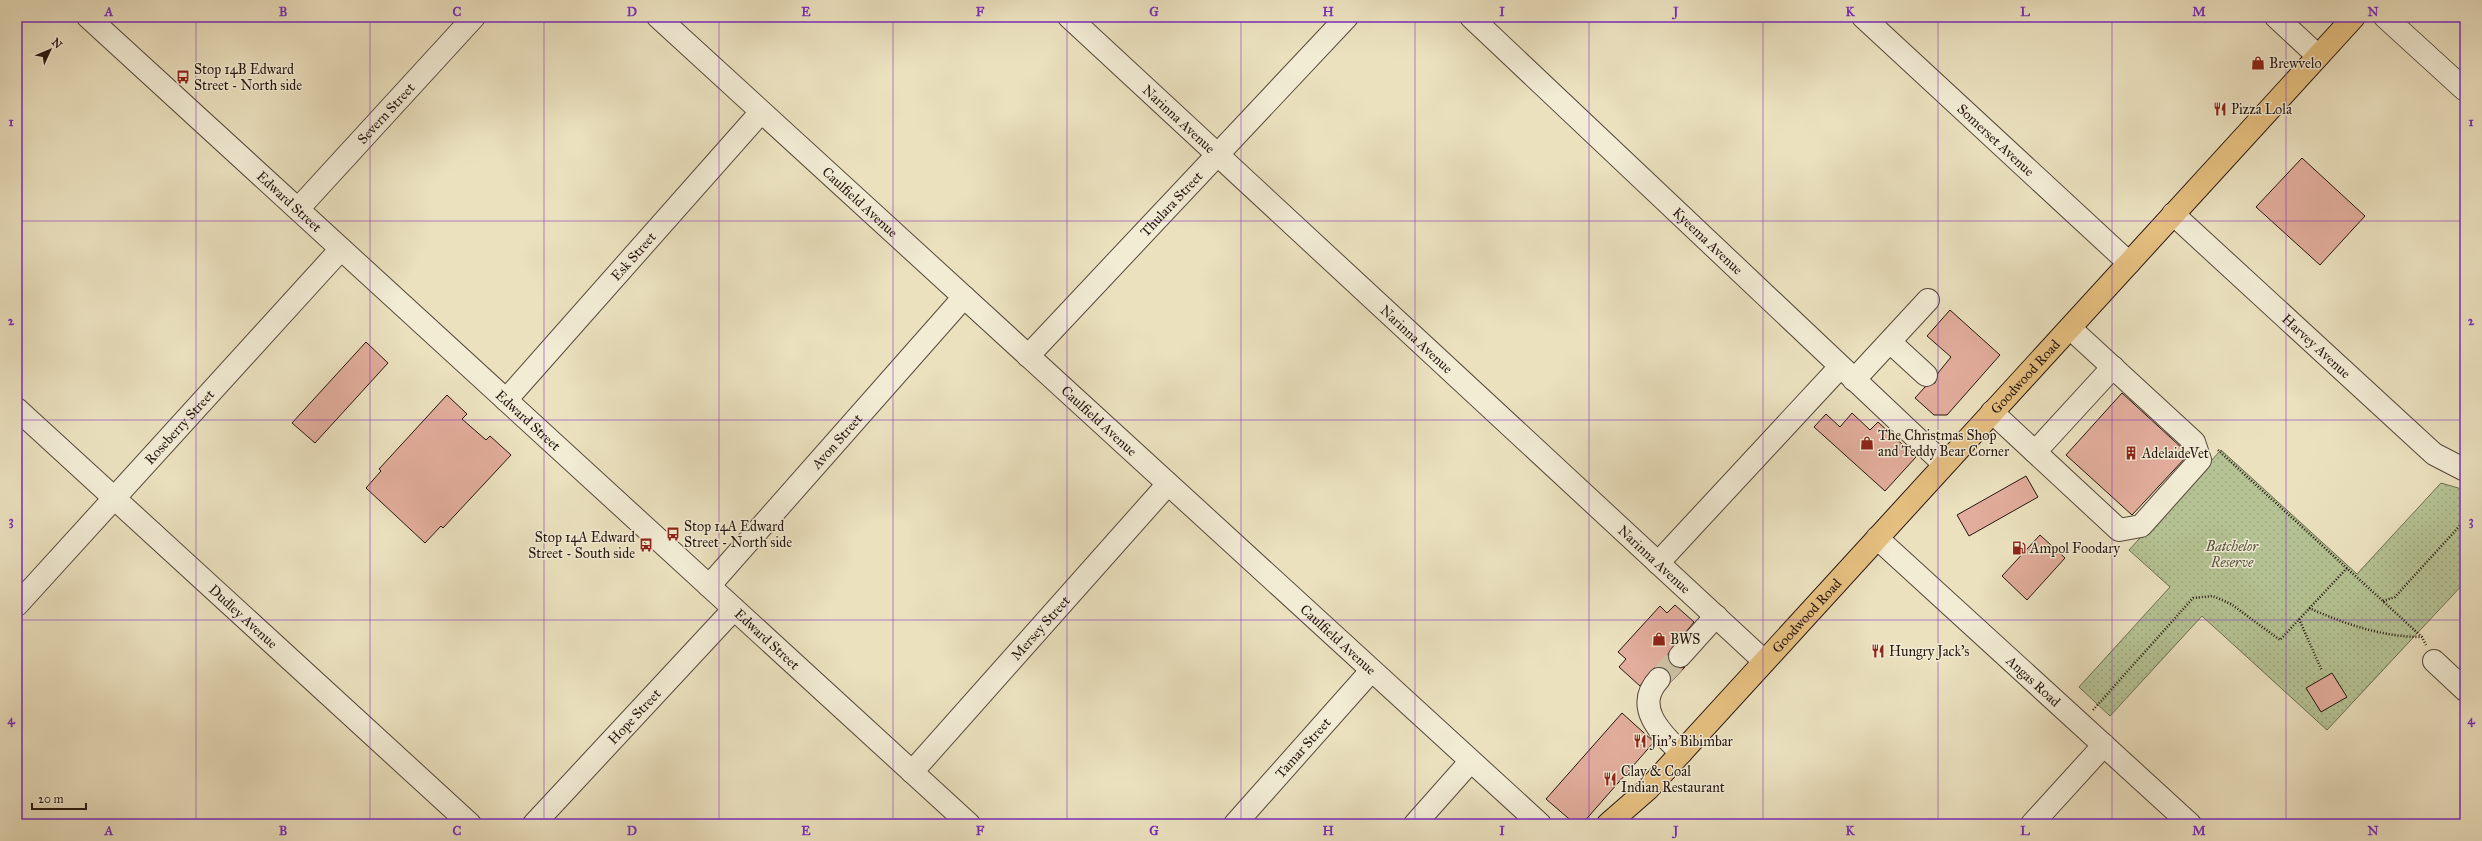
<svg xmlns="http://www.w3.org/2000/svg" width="2482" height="841" viewBox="0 0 2482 841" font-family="'IM FELL Great Primer',serif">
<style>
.park{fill:url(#park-dots);stroke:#6d6c52}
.building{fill:#e2ad9c;stroke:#25150f}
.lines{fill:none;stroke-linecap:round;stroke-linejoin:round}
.minor-tunnel{stroke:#cdc2a5;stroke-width:22;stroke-dasharray:22 11;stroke-linecap:butt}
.minor-casing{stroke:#56483b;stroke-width:24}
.major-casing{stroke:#25150f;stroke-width:24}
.path{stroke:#25150f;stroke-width:2.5;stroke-dasharray:1 2;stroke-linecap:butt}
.minor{stroke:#f2ecd5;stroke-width:22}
.major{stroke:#e6c080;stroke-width:22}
.grid{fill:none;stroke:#7b2cbf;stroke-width:1;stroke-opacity:0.55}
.labels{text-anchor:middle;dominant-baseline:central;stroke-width:3;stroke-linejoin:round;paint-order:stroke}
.poi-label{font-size:14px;fill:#25150f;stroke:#f2ecd5;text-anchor:start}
.street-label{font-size:14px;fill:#25150f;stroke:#f2ecd5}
.park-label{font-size:14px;font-style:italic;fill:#57523e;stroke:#f2ecd5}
.neatline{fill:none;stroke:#7b2cbf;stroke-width:1.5}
.grid-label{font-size:13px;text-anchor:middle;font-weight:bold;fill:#7b2cbf}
</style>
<defs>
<pattern id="park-dots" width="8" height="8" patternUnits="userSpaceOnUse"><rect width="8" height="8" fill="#b5c394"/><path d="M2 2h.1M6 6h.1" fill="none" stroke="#9ca77e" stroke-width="1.8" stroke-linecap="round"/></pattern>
</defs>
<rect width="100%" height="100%" fill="#ebe1bf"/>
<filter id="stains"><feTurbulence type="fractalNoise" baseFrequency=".005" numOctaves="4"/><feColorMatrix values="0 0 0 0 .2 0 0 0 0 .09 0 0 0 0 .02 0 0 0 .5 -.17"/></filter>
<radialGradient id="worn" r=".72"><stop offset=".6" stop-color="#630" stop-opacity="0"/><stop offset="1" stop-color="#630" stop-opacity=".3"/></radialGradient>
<path class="park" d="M2221,450L2357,574L2441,483L2465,490V582L2327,730L2202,616L2110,716L2079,687L2170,587L2129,550Z"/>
<path class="building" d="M2302,158L2365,216L2320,265L2256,207Z
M1950,310L2000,355L1947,415H1934L1915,398L1925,387L1935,383L1938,373L1951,357L1927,336Z
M366,342L388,363L315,443L292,423Z
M2122,393L2183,449L2186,457L2132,515L2066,455Z
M447,395L467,414L462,419L486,440L490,436L511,455L443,528L441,526L425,543L366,488L381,471L379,469Z
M1852,413L1870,430L1878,422L1916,457L1885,491L1814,427L1826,414L1840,427Z
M2026,476L2038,497L1969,536L1957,515Z
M2040,535L2065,558L2027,600L2002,576Z
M1675,605L1694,622L1668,654L1672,666L1678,668L1685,667L1670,683V674L1666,669L1654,668L1640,686L1619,667L1626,659L1618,652L1660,606L1667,613Z
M2332,673L2347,697L2321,712L2306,688Z
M1622,713L1654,742L1582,824H1575L1546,799Z"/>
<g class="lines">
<path class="minor-tunnel" d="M1659,679L1680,656"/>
<g class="minor-casing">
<g id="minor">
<path id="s1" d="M88,17L969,824"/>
<path id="s2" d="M658,17L1540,824"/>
<path id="s3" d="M1069,17L1764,661"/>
<path id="s4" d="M1471,17L1944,464"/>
<path id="s5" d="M1863,17L2129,263"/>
<path d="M2276,17L2318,56"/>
<path d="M2385,17L2465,90"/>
<path id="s6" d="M298,209L474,17"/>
<path id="s7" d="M2173,214L2434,454L2465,470"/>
<path d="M1890,342L1926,375"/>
<path id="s8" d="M1028,356L1347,17"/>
<path d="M1854,380L1928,300"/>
<path id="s9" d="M506,400L761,112"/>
<path id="s10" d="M17,409L470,824"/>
<path d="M1992,412L2119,530L2141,526L2200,460L2194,442L2070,328"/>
<path d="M2035,452L2113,367"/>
<path id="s11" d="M1877,538L2190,824"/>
<path d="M1658,563L1840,367"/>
<path id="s12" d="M709,586L964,297"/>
<path id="s13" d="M17,605L341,249"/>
<path d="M1680,656L1716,616"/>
<path d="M2434,661L2465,690"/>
<path d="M1659,679C1633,707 1661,733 1681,753"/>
<path id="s14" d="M912,772L1168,484"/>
<path id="s15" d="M534,824L734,609"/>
<path id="s16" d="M1235,824L1371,671"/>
<path d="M1415,824L1470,762"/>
<path d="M2032,824L2104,745"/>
</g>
</g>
<g class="major-casing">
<g id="major">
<path id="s17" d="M1608,824L1648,789L2354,17"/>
</g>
</g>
<path class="path" d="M2218,450L2422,637L2426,645
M2383,601L2395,597L2465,520
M2309,608C2345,624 2382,637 2422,637
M2299,619L2322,671
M2093,710L2193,598L2213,596L2231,604L2280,640L2347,568"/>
<use href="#minor" class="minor"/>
<use href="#major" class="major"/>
</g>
<path class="grid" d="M196,17V824M370,17V824M544,17V824M719,17V824M893,17V824M1067,17V824M1241,17V824M1415,17V824M1589,17V824M1763,17V824M1938,17V824M2112,17V824M2286,17V824M17,221H2465M17,420H2465M17,620H2465"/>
<defs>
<g id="shop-bare" transform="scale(1.08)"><path d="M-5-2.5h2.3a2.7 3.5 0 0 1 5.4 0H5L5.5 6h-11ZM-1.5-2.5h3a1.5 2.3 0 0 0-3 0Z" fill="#8f2418" stroke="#f2ecd5" stroke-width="2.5" paint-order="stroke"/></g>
<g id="bus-bare" transform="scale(1.08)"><path d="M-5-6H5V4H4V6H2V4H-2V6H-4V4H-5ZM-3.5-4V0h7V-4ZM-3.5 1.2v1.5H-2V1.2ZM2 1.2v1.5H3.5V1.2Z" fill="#8f2418" stroke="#f2ecd5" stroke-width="2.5" paint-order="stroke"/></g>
<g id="restaurant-bare" transform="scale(1.08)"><path d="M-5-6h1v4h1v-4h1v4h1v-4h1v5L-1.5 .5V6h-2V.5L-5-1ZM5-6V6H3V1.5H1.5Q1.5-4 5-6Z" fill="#8f2418" stroke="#f2ecd5" stroke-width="2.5" paint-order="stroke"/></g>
<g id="building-bare" transform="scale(1.08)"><path d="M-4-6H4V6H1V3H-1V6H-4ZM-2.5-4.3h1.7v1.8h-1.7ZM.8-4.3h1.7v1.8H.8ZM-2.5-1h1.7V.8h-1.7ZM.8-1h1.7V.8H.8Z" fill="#8f2418" stroke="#f2ecd5" stroke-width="2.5" paint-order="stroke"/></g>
<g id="fuel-bare" transform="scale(1.08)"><path d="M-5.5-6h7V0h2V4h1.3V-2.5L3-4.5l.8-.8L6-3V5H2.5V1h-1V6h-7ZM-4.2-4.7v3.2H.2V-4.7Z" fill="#8f2418" stroke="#f2ecd5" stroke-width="2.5" paint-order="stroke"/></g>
</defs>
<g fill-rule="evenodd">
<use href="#shop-bare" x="2258" y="63"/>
<use href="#bus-bare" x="183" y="77"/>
<use href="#restaurant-bare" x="2220" y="109"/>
<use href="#shop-bare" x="1867" y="443"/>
<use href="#building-bare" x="2131" y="453"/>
<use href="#bus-bare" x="673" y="534"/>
<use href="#bus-bare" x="646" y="545"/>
<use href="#fuel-bare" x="2019" y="548"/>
<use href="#shop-bare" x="1659" y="639"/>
<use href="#restaurant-bare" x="1878" y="651"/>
<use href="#restaurant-bare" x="1640" y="741"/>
<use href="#restaurant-bare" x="1610" y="779"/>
</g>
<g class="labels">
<g class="poi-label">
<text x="2269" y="63">Brewvelo</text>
<text x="194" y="69">Stop 14B Edward<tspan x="194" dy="16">Street - North side</tspan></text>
<text x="2231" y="109">Pizza Lola</text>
<text x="1878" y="435">The Christmas Shop<tspan x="1878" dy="16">and Teddy Bear Corner</tspan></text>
<text x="2142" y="453">AdelaideVet</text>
<text x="684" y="526">Stop 14A Edward<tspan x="684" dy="16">Street - North side</tspan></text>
<text x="635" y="537" text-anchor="end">Stop 14A Edward<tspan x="635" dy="16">Street - South side</tspan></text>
<text x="2030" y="548">Ampol Foodary</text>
<text x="1670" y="639">BWS</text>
<text x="1889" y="651">Hungry Jack's</text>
<text x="1651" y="741">Jin's Bibimbar</text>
<text x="1621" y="771">Clay &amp; Coal<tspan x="1621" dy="16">Indian Restaurant</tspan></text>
</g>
<g class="street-label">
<text stroke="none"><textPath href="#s6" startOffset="130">Severn Street</textPath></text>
<text stroke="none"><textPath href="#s3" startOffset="150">Narinna Avenue</textPath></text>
<text stroke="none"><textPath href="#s5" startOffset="181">Somerset Avenue</textPath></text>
<text stroke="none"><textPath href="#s1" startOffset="273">Edward Street</textPath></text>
<text stroke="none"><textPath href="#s2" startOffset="274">Caulfield Avenue</textPath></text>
<text stroke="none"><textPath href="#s8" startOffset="209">Thulara Street</textPath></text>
<text stroke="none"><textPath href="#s4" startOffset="326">Kyeema Avenue</textPath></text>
<text stroke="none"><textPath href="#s9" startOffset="192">Esk Street</textPath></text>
<text stroke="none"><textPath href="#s3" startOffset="474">Narinna Avenue</textPath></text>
<text stroke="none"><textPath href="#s7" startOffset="195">Harvey Avenue</textPath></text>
<text stroke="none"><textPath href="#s17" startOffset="612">Goodwood Road</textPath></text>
<text stroke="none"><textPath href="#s1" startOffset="597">Edward Street</textPath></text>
<text stroke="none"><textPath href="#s2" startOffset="598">Caulfield Avenue</textPath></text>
<text stroke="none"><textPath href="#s13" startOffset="241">Roseberry Street</textPath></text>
<text stroke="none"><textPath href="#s12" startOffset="193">Avon Street</textPath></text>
<text stroke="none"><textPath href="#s3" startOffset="798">Narinna Avenue</textPath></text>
<text stroke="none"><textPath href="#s17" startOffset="288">Goodwood Road</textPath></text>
<text stroke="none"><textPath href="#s10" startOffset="307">Dudley Avenue</textPath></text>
<text stroke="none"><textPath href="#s14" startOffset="193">Mersey Street</textPath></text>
<text stroke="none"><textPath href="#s1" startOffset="921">Edward Street</textPath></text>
<text stroke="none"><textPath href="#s2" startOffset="922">Caulfield Avenue</textPath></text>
<text stroke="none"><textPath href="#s11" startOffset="212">Angas Road</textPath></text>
<text stroke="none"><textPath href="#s15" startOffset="147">Hope Street</textPath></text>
<text stroke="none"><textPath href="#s16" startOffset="102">Tamar Street</textPath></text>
</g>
<g class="park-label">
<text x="2232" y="546">Batchelor<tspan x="2232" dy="16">Reserve</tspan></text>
</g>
</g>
<rect width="2482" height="841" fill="none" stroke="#ebe1bf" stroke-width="44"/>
<g transform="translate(50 50) rotate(46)" stroke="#f2ecd5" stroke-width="3" paint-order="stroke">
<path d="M0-3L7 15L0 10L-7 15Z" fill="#25150f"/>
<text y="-6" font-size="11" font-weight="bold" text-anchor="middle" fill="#25150f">N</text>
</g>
<path d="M32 803v6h54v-6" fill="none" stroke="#25150f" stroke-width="2"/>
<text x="38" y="803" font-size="12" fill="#25150f" stroke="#f2ecd5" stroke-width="3" paint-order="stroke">20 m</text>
<rect x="22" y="22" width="2438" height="797" class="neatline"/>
<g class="grid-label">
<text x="109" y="16">A</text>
<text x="283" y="16">B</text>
<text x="457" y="16">C</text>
<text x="632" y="16">D</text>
<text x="806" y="16">E</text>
<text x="980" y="16">F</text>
<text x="1154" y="16">G</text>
<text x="1328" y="16">H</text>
<text x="1502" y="16">I</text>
<text x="1676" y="16">J</text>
<text x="1850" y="16">K</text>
<text x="2025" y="16">L</text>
<text x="2199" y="16">M</text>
<text x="2373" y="16">N</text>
<text x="11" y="126">1</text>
<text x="2471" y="126">1</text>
<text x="11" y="325">2</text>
<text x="2471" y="325">2</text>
<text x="11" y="525">3</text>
<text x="2471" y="525">3</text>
<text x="11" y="724">4</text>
<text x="2471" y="724">4</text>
<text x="109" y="835">A</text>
<text x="283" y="835">B</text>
<text x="457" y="835">C</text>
<text x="632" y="835">D</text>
<text x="806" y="835">E</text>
<text x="980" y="835">F</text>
<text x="1154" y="835">G</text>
<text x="1328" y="835">H</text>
<text x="1502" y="835">I</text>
<text x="1676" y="835">J</text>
<text x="1850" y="835">K</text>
<text x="2025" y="835">L</text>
<text x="2199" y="835">M</text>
<text x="2373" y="835">N</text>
</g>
<rect width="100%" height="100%" filter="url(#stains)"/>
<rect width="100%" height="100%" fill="url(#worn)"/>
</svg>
